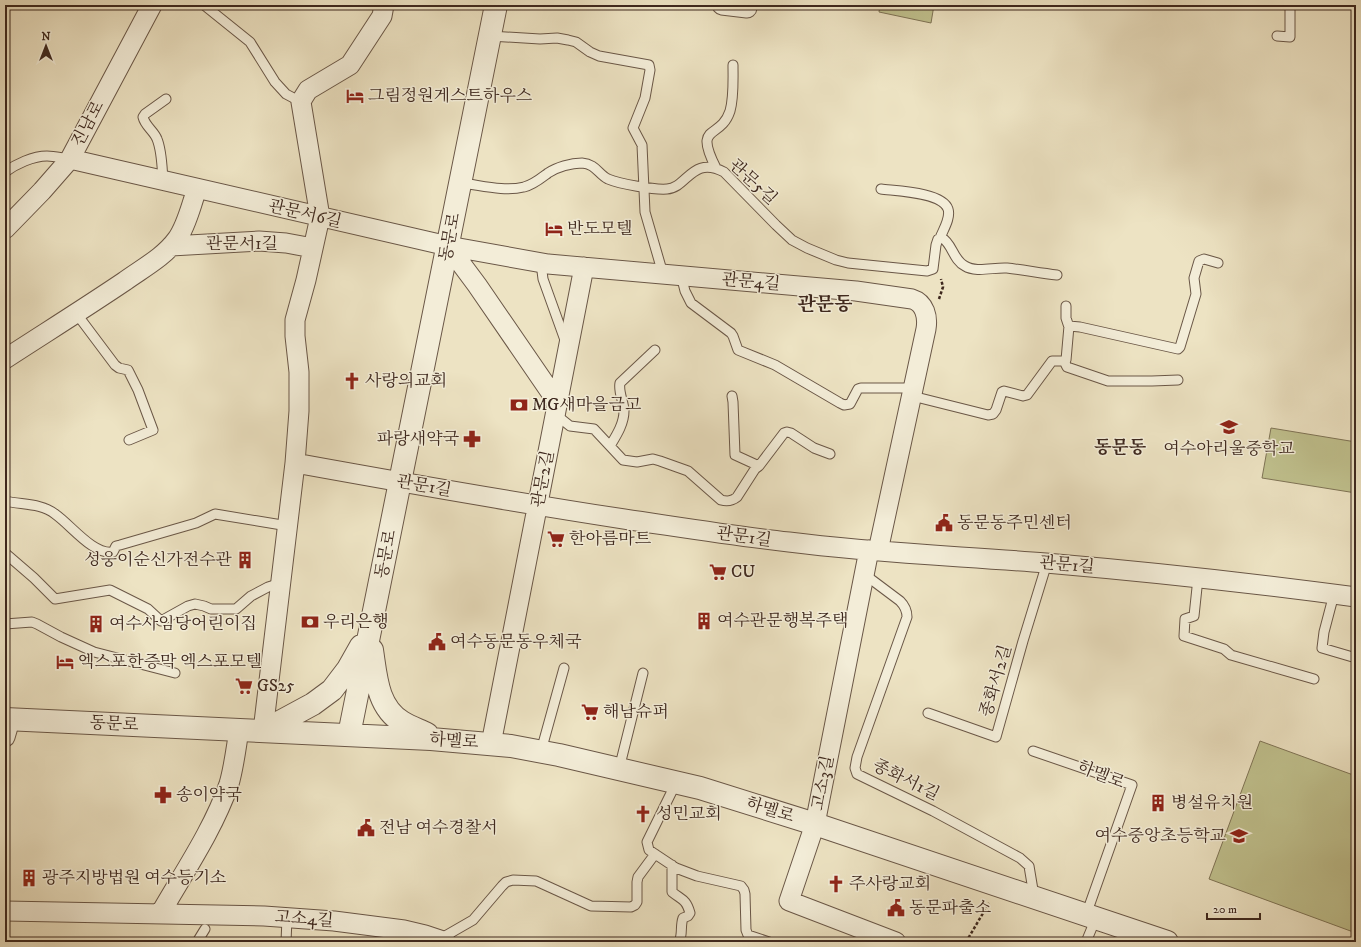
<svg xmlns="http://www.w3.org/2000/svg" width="1361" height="947" viewBox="0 0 1361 947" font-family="'IM FELL DW Pica','Noto Serif KR',serif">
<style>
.green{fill:#c0c18e;stroke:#7f7456}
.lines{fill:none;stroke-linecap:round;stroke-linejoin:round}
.service-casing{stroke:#6a5747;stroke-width:11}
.minor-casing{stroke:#6a5747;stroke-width:21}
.tertiary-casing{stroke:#6a5747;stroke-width:24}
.path{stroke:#3e281e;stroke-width:2.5;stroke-dasharray:3 2;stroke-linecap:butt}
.service{stroke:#f3edd8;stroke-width:9}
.minor{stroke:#f3edd8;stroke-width:19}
.tertiary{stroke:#f3edd8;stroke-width:22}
.labels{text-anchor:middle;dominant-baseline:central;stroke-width:3;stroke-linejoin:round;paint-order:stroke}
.poi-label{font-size:17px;fill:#3e281e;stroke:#f3edd8;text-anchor:start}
.street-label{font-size:17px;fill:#3e281e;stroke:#f3edd8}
.neighbourhood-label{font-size:18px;font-weight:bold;fill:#3e281e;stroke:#f3edd8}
.quarter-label{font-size:19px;font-weight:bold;fill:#3e281e;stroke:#f3edd8}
</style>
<rect width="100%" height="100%" fill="#ede3c3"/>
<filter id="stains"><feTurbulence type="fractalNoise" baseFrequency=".005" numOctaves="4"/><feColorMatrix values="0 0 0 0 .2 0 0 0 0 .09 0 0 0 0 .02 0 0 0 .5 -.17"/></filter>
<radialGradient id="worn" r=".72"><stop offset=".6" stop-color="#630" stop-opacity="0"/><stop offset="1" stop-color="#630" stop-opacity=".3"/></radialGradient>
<path class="green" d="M880,5H934L931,23L879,12Z
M1271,428L1356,442V493L1262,478Z
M1260,741L1356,776V933L1209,879Z"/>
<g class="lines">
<g class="service-casing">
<path id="service" d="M204,5L250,42L275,82L286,94L301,102
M490,36L540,39L557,38L568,40L576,42L590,52L599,56L649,65L650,70L645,98L633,128L642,145L645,212L663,274
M1277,36L1290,37V5
M716,168C693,122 720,141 730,111C734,97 733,79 733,65
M5,172C16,164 33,156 47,156C54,156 62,158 70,159
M163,181C162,167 162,151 157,139C154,131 145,126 143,117L145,114L166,99
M461,183C480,185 504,192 524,187C533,185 540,179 548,173C557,167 571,163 582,163C596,164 598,174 608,179C620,184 654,190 667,189C687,188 692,155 724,172L776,225L792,240L807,248L836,260L848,263L927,271L933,269L936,245L938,239L942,238C952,243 953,260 965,266C976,273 994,267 1007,268C1024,270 1040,273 1057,275
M881,189C895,191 942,192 948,209C951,218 943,230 940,238
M541,263L543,279L566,343
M681,275L685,291L691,303L731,333L733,336L738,350L775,365L840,403L844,405L850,404L858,389L861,388H914
M1066,306V318L1069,327
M76,313L115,365L119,368L128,370L138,390L153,430L129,440
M1064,361L1067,367L1108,381H1152L1178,380
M732,396L733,402L735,455L759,466
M912,396L988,415L993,414L996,410L1002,392L1004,391L1023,396L1027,395L1052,361H1064L1066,360L1069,326L1080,327L1178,349L1180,347L1196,294L1194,278L1199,261L1204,259L1218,263
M555,414L570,426L594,429L623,460L637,462L653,459L660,461L688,471L721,500C728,502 732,501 737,497L755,469L759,466L784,433L787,432L791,433L814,448L830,454
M610,446C616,436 624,424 624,411C624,402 618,392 620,383L655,350
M5,501C22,505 41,503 55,514C71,525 93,555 113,552L116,546L120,545L196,523L215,514L288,526
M5,553L34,578L55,599L110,590L148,609L161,621L188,606L195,604L204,606L211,609H236L251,596L268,587L281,583
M864,574L900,601C905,606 907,610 907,617L857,757L855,768L857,774L933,811L1020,858L1029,866L1034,896
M1198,578L1194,616L1185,619L1184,636L1224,649L1231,655L1314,679
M1334,594L1324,632L1322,648L1356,658
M5,624L32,622L37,624L61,637L94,652L175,673
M928,713L996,737L1023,641L1047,563
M541,751L564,668
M1033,751L1132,785L1086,915
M619,769L643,673
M676,783L647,842L649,850L676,868L697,876L741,886L744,890L745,894L746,930L748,935L769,942
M672,865V892C682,900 686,899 690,913L688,916L683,918C680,926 683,934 679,942
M440,939L473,920L502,886L506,882L513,880L536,881L591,906L631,907L635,905L637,902V882L638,877L655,854
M197,942L205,929
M286,942L287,918
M1086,942L1096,918"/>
</g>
<g class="minor-casing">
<path id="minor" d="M722,5L747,8
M70,159L448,246L548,264L856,291L912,299C925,303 928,317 926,329L878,551
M5,229L42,191L70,159L152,5
M171,246L259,241L286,243L313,248
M448,246L477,285L558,403
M5,359C45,333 85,308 125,281C143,268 164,257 177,239C187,225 191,205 197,189
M295,463C405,483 514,502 624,519C679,527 734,536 789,542C874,553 960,556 1046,563C1150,572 1253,583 1356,597
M869,550L815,824L789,901L896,942
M263,731L295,463L299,411V372L295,336V320L306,280L320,217L301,102L303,98L308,90L350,65L382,16L384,5
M5,737L10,720
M491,744L584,267
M5,911L264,916L334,921L404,930L425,935L446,942
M160,914C184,872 213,830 229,784C234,767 236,748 239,730"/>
</g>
<g class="tertiary-casing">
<path id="tertiary" d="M372,650C376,676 377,707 402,722C410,727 419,730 427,734
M5,719L431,739L511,746L559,755L700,788L815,824L1167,942
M263,731L313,704L332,690L348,669L361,646
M349,735L496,5"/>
</g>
<path class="path" d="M939,299L943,287L941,279
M966,942L989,903"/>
<use href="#service" class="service"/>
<use href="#minor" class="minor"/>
<use href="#tertiary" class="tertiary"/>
</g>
<defs>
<g id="hotel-bare" transform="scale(1.38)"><path d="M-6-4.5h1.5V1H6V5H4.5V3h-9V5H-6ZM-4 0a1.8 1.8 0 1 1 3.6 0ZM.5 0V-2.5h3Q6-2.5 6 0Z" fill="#8f2418" stroke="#f3edd8" stroke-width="2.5" paint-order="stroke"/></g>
<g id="church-bare" transform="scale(1.38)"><path d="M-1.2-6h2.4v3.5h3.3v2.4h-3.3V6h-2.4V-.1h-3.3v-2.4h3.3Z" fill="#8f2418" stroke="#f3edd8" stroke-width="2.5" paint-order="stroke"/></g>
<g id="bank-bare" transform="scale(1.38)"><path d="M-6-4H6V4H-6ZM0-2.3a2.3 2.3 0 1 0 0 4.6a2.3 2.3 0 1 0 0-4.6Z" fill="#8f2418" stroke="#f3edd8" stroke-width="2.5" paint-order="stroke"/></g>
<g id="school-bare" transform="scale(1.38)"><path d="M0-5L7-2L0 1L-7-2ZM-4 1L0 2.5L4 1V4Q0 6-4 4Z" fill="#8f2418" stroke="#f3edd8" stroke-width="2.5" paint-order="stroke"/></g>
<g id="pharmacy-bare" transform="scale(1.38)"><path d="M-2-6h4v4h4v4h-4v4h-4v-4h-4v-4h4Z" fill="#8f2418" stroke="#f3edd8" stroke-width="2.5" paint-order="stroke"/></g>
<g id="civic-bare" transform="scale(1.38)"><path d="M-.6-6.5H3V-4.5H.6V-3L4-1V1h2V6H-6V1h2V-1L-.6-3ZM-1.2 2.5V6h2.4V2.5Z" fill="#8f2418" stroke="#f3edd8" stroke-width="2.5" paint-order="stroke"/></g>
<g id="supermarket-bare" transform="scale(1.38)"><path d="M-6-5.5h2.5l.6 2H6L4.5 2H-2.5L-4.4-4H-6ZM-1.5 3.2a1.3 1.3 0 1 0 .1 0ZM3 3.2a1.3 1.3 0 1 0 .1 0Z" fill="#8f2418" stroke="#f3edd8" stroke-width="2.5" paint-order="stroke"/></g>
<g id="building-bare" transform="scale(1.38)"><path d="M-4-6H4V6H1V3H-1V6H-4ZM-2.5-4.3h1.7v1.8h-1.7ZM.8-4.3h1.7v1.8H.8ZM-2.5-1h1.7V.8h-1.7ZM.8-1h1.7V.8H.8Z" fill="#8f2418" stroke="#f3edd8" stroke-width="2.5" paint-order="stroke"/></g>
</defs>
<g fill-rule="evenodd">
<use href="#hotel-bare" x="355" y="96"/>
<use href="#hotel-bare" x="554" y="229"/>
<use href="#church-bare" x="352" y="381"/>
<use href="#bank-bare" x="519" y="405"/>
<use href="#school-bare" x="1229" y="427"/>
<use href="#pharmacy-bare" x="472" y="439"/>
<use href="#civic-bare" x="944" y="523"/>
<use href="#supermarket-bare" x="556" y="539"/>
<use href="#building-bare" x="245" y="560"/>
<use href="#supermarket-bare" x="718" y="572"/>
<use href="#building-bare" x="704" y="621"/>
<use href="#bank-bare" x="310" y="622"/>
<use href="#building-bare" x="96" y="624"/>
<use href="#civic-bare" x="437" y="642"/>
<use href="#hotel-bare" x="65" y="662"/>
<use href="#supermarket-bare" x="244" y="686"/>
<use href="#supermarket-bare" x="590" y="712"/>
<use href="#pharmacy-bare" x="163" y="795"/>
<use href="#building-bare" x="1158" y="803"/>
<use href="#church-bare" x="643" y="814"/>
<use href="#civic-bare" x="366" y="828"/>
<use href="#school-bare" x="1239" y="836"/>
<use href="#building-bare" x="29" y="878"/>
<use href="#church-bare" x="836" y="884"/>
<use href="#civic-bare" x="896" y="908"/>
</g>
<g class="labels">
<g class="poi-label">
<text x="368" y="96">그림정원게스트하우스</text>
<text x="567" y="229">반도모텔</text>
<text x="365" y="381">사랑의교회</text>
<text x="532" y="405">MG새마을금고</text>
<text x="459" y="439" text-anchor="end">파랑새약국</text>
<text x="1229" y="449" text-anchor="middle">여수아리울중학교</text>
<text x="957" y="523">동문동주민센터</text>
<text x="569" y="539">한아름마트</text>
<text x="232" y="560" text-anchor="end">성웅이순신가전수관</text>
<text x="731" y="572">CU</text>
<text x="717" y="621">여수관문행복주택</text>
<text x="323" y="622">우리은행</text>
<text x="109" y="624">여수사임당어린이집</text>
<text x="450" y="642">여수동문동우체국</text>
<text x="78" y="662">엑스포한증막 엑스포모텔</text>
<text x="257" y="686">GS25</text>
<text x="603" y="712">해남슈퍼</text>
<text x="176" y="795">송이약국</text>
<text x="1171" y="803">병설유치원</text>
<text x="656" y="814">성민교회</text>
<text x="379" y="828">전남 여수경찰서</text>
<text x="1226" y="836" text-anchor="end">여수중앙초등학교</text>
<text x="42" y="878">광주지방법원 여수등기소</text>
<text x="849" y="884">주사랑교회</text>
<text x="909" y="908">동문파출소</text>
</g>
<g class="street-label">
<text transform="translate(88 124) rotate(-62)">진남로</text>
<text transform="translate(753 182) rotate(43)">관문5길</text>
<text transform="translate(305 214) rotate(13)">관문서6길</text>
<text transform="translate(450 237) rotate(-79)">동문로</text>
<text x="242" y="244">관문서1길</text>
<text transform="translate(751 282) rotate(5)">관문4길</text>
<text transform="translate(543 479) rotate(-79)">관문2길</text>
<text transform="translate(424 486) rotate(10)">관문1길</text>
<text transform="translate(744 537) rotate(8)">관문1길</text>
<text transform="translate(386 554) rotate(-79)">동문로</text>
<text transform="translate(1067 565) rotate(5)">관문1길</text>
<text transform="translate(996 681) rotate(-74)">종화서2길</text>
<text transform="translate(114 724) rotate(3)">동문로</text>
<text transform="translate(454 741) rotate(4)">하멜로</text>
<text transform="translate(1101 775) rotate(21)">하멜로</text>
<text transform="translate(906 780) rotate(26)">종화서1길</text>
<text transform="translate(823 783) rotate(-79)">고소3길</text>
<text transform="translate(770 810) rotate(17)">하멜로</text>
<text transform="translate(304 919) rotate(4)">고소4길</text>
</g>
<g class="neighbourhood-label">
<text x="1120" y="448">동문동</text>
</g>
<g class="quarter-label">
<text x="825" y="304">관문동</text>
</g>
</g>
<rect width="1361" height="947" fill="none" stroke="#ede3c3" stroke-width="20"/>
<rect x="6" y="6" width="1349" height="935" fill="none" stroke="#3e281e" stroke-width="2"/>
<rect x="10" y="10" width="1341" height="927" fill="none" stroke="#3e281e"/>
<g transform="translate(46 46)" stroke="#f3edd8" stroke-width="3" paint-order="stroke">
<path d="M0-3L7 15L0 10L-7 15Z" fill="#3e281e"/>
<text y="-6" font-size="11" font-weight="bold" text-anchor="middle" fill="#3e281e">N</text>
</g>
<path d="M1207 913v6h53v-6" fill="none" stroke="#3e281e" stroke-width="2"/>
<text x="1213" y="913" font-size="12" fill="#3e281e" stroke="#f3edd8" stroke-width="3" paint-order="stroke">20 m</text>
<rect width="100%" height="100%" filter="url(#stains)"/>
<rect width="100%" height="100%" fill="url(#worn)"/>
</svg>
